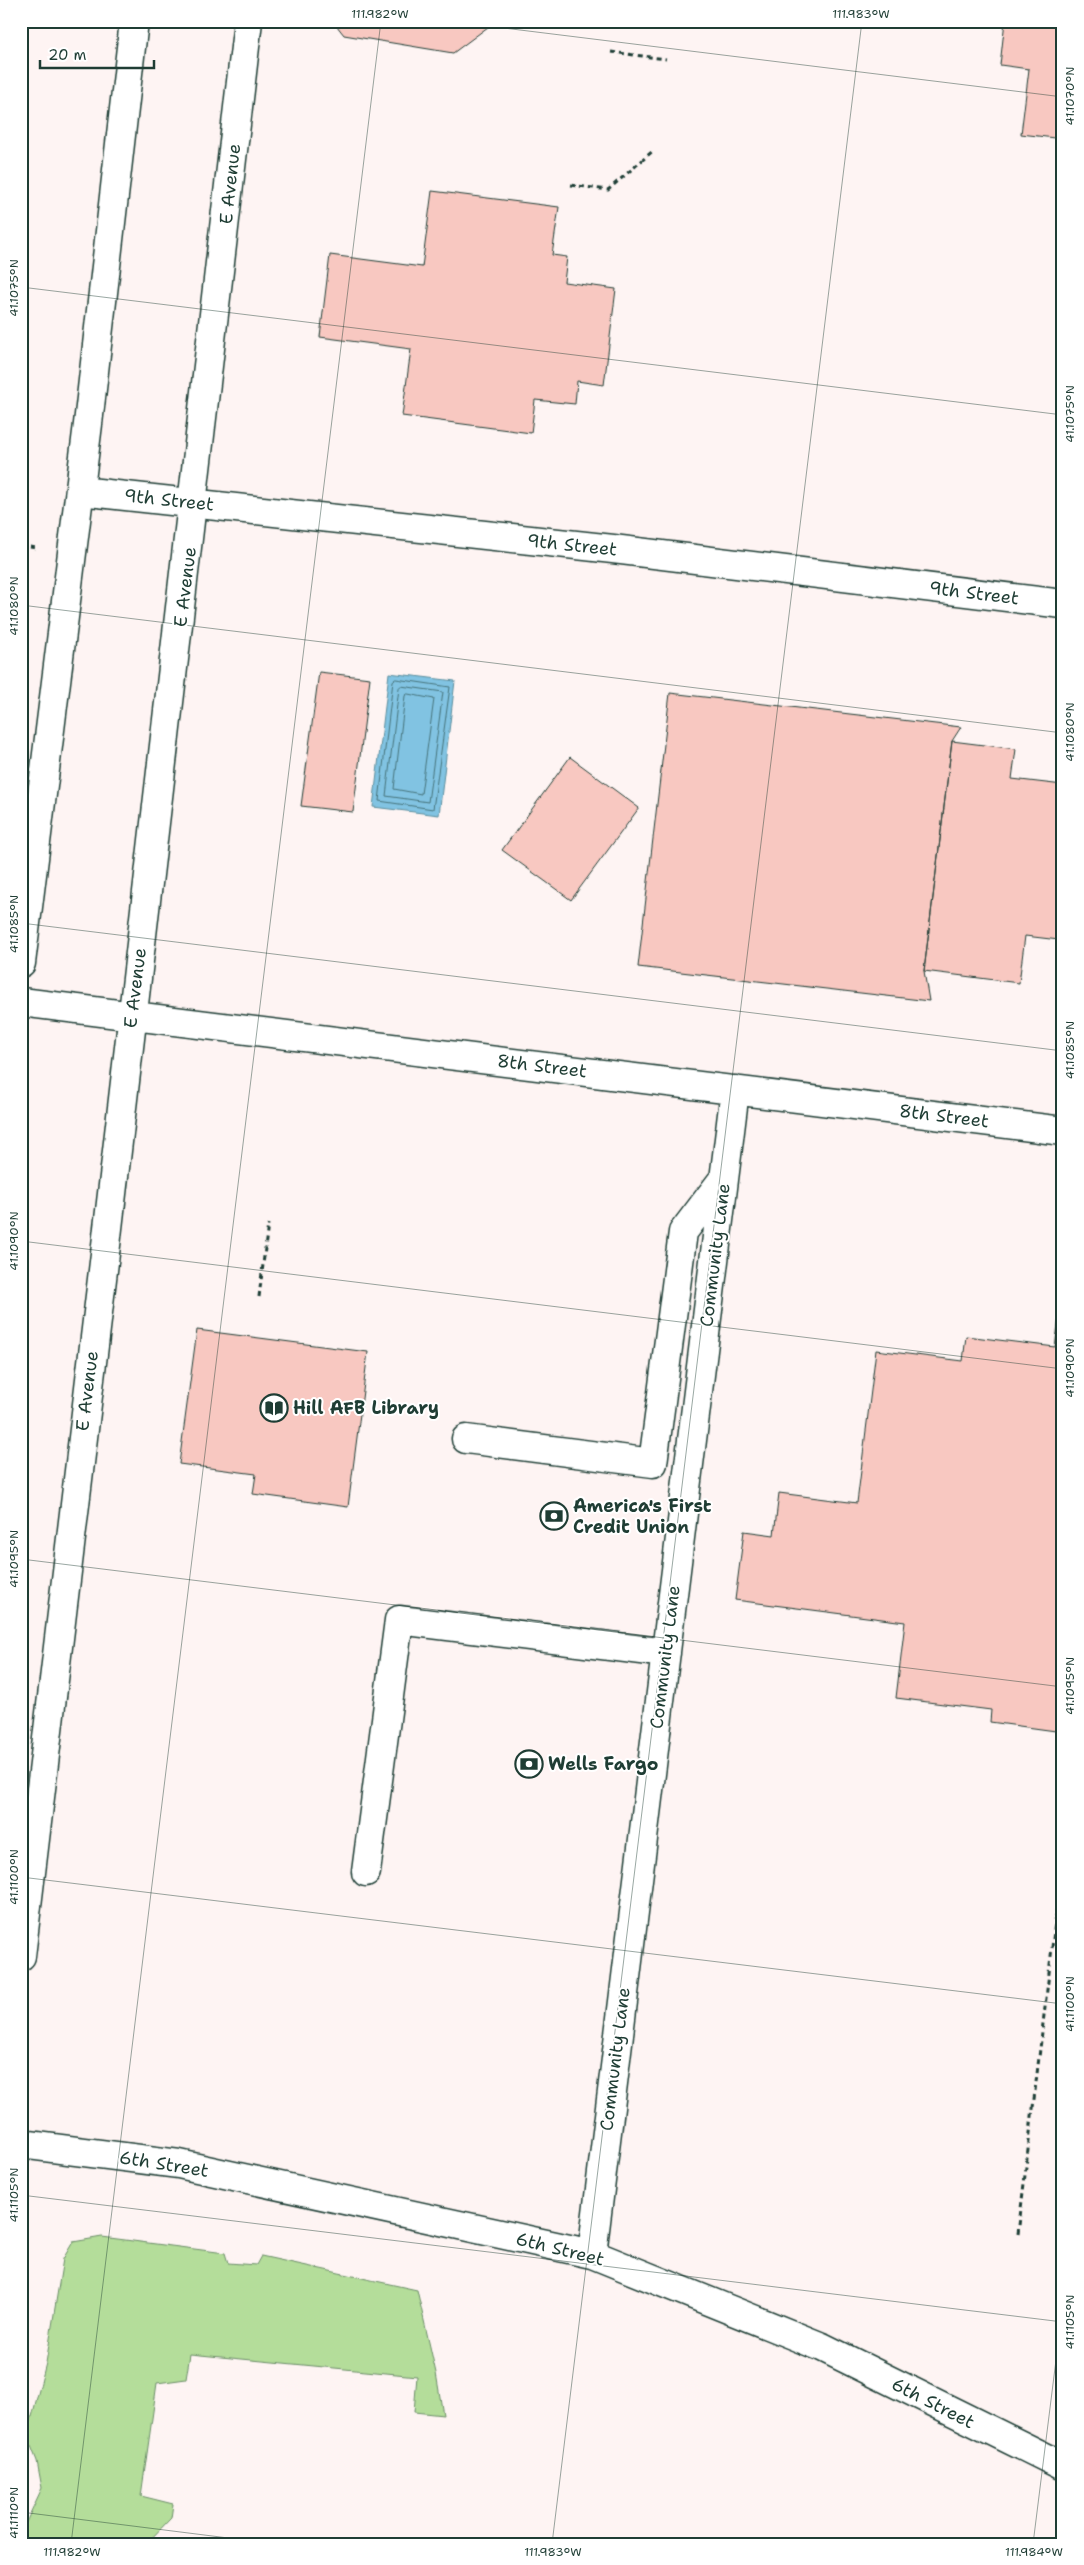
<svg xmlns="http://www.w3.org/2000/svg" width="1084" height="2565" viewBox="0 0 1084 2565" font-family="'Shantell Sans',sans-serif">
<style>
.green{fill:#b4dd9a;stroke:#6a8d67}
.water{fill:#81c3e2;stroke:#5a8d9c}
.lines{fill:none;stroke-linecap:round;stroke-linejoin:round}
.shore{stroke:#46737a;stroke-width:1}
.building{fill:#f8c8c1;stroke:#1f3d34}
.minor-casing{stroke:#1f3d34;stroke-width:31}
.path{stroke:#1f3d34;stroke-width:3;stroke-dasharray:5 4;stroke-linecap:butt}
.minor{stroke:#fff;stroke-width:28}
.ticks{fill:none;stroke:#1f3d34;stroke-width:1;stroke-opacity:0.45}
.labels{text-anchor:middle;dominant-baseline:central;stroke-width:4;stroke-linejoin:round;paint-order:stroke}
.street-label{font-size:18px;fill:#1f3d34;stroke:#fff}
.poi-label{font-size:18px;font-weight:bold;fill:#1f3d34;stroke:#fff;text-anchor:start}
.neatline{fill:none;stroke:#1f3d34;stroke-width:2}
.ticks-label{font-size:12px;text-anchor:middle;fill:#1f3d34}
</style>
<rect width="100%" height="100%" fill="#fef4f3"/>
<filter id="ink" filterUnits="userSpaceOnUse"><feTurbulence type="fractalNoise" baseFrequency=".02" numOctaves="2"/><feDisplacementMap in="SourceGraphic" scale="10" xChannelSelector="R" yChannelSelector="G"/><feConvolveMatrix kernelMatrix="1 2 1 2 8 2 1 2 1" color-interpolation-filters="sRGB"/></filter>
<g filter="url(#ink)">
<path class="green" d="M102,2237L225,2253L228,2263L256,2265L261,2256L417,2290L436,2373L443,2415L414,2412L417,2376L190,2354L186,2379L157,2383L141,2496L173,2504L171,2518L146,2544H21V2533L42,2488L37,2461L27,2436L46,2363L63,2259L73,2242Z"/>
<path class="water" d="M389,673L455,681L439,815L373,807Z"/>
<g class="lines">
<path class="shore" d="M396,679L450,687L433,809L379,801L393,681Z
M401,686L443,692L428,802L386,796L399,688Z
M408,694L434,699L421,794L394,789L405,696Z"/>
</g>
<path class="building" d="M333,21H496L453,53L344,35Z
M1005,21H1063V139L1021,134L1029,69L1000,65Z
M432,191L559,207L552,255L567,257L564,282L616,289L604,385L577,381L575,404L535,400L531,433L402,416L411,349L320,337L330,255L422,267Z
M319,672L370,678L353,812L301,806Z
M670,693L961,727L952,741L924,971L929,1001L638,967Z
M952,741L1016,749L1012,779L1063,785V971L1055,970L1059,940L1025,936L1019,983L924,971Z
M570,757L639,808L571,900L502,850Z
M1063,1286V1732L990,1722L991,1710L896,1698L905,1622L735,1600L744,1531L774,1535L779,1493L857,1503L876,1350L963,1361L966,1336L1055,1347Z
M197,1330L368,1352L348,1507L253,1494L256,1474L179,1464Z"/>
<g class="lines">
<g class="minor-casing">
<path id="minor" d="M80,491L613,549L1063,604
M21,963L88,424L134,21
M21,1002L1063,1131
M466,1439L653,1463L683,1232L724,1178
M366,1872L399,1620L666,1653
M21,1956C97,1311 178,667 248,21
M21,2144L179,2164L592,2254L822,2347L1063,2466
M592,2254L735,1090"/>
</g>
<path class="path" d="M611,52L666,59
M571,185L608,190L654,150
M21,546L38,548
M259,1297L268,1224
M1018,2234L1063,1855"/>
<use href="#minor" class="minor"/>
</g>
</g>
<path class="ticks" d="M447,21L1063,97M21,287L1063,415M21,605L1063,733M21,923L1063,1051M21,1241L1063,1369M21,1559L1063,1687M21,1877L1063,2004M21,2195L1063,2322M21,2512L276,2544M71,2544L381,21M552,2544L862,21M1033,2544L1063,2304"/>
<defs>
<g id="library-ring" transform="scale(1.4375)"><circle r="9.5" fill="#fff" stroke="#1f3d34" stroke-width="1.5"/><path d="M-6-4Q-3-5.5-.7-3.5V5Q-3 3-6 4ZM6-4Q3-5.5 .7-3.5V5Q3 3 6 4Z" fill="#1f3d34"/></g>
<g id="bank-ring" transform="scale(1.4375)"><circle r="9.5" fill="#fff" stroke="#1f3d34" stroke-width="1.5"/><path d="M-6-4H6V4H-6ZM0-2.3a2.3 2.3 0 1 0 0 4.6a2.3 2.3 0 1 0 0-4.6Z" fill="#1f3d34"/></g>
</defs>
<g fill-rule="evenodd">
<use href="#library-ring" x="274" y="1408"/>
<use href="#bank-ring" x="554" y="1516"/>
<use href="#bank-ring" x="529" y="1764"/>
</g>
<g class="labels">
<g class="street-label">
<text transform="translate(230 184) rotate(-84)">E Avenue</text>
<text transform="translate(169 500) rotate(6)">9th Street</text>
<text transform="translate(572 545) rotate(6)">9th Street</text>
<text transform="translate(185 587) rotate(-83)">E Avenue</text>
<text transform="translate(974 593) rotate(7)">9th Street</text>
<text transform="translate(135 988) rotate(-83)">E Avenue</text>
<text transform="translate(542 1066) rotate(7)">8th Street</text>
<text transform="translate(944 1116) rotate(7)">8th Street</text>
<text transform="translate(715 1255) rotate(-83)">Community Lane</text>
<text transform="translate(87 1391) rotate(-83)">E Avenue</text>
<text transform="translate(665 1657) rotate(-83)">Community Lane</text>
<text transform="translate(615 2059) rotate(-83)">Community Lane</text>
<text transform="translate(164 2164) rotate(9)">6th Street</text>
<text transform="translate(560 2249) rotate(14)">6th Street</text>
<text transform="translate(933 2403) rotate(27)">6th Street</text>
</g>
<g class="poi-label">
<text x="293" y="1408">Hill AFB Library</text>
<text x="573" y="1506">America's First<tspan x="573" dy="21">Credit Union</tspan></text>
<text x="548" y="1764">Wells Fargo</text>
</g>
</g>
<rect width="1084" height="2565" fill="none" stroke="#fff" stroke-width="55"/>
<path d="M40 60v8h114v-8" fill="none" stroke="#1f3d34" stroke-width="2.5"/>
<text x="48" y="60" font-size="15" fill="#1f3d34" stroke="#ffffff" stroke-width="4" paint-order="stroke">20 m</text>
<rect x="28" y="28" width="1028" height="2510" class="neatline"/>
<g class="ticks-label">
<text x="380" y="18">111.982°W</text>
<text x="861" y="18">111.983°W</text>
<text transform="translate(1070 96) rotate(-90)" y="4">41.1070°N</text>
<text transform="translate(14 288) rotate(-90)" y="4">41.1075°N</text>
<text transform="translate(1070 414) rotate(-90)" y="4">41.1075°N</text>
<text transform="translate(14 606) rotate(-90)" y="4">41.1080°N</text>
<text transform="translate(1070 732) rotate(-90)" y="4">41.1080°N</text>
<text transform="translate(14 924) rotate(-90)" y="4">41.1085°N</text>
<text transform="translate(1070 1050) rotate(-90)" y="4">41.1085°N</text>
<text transform="translate(14 1241) rotate(-90)" y="4">41.1090°N</text>
<text transform="translate(1070 1368) rotate(-90)" y="4">41.1090°N</text>
<text transform="translate(14 1559) rotate(-90)" y="4">41.1095°N</text>
<text transform="translate(1070 1686) rotate(-90)" y="4">41.1095°N</text>
<text transform="translate(14 1877) rotate(-90)" y="4">41.1100°N</text>
<text transform="translate(1070 2004) rotate(-90)" y="4">41.1100°N</text>
<text transform="translate(14 2195) rotate(-90)" y="4">41.1105°N</text>
<text transform="translate(1070 2322) rotate(-90)" y="4">41.1105°N</text>
<text transform="translate(14 2513) rotate(-90)" y="4">41.1110°N</text>
<text x="72" y="2556">111.982°W</text>
<text x="553" y="2556">111.983°W</text>
<text x="1034" y="2556">111.984°W</text>
</g>
</svg>
